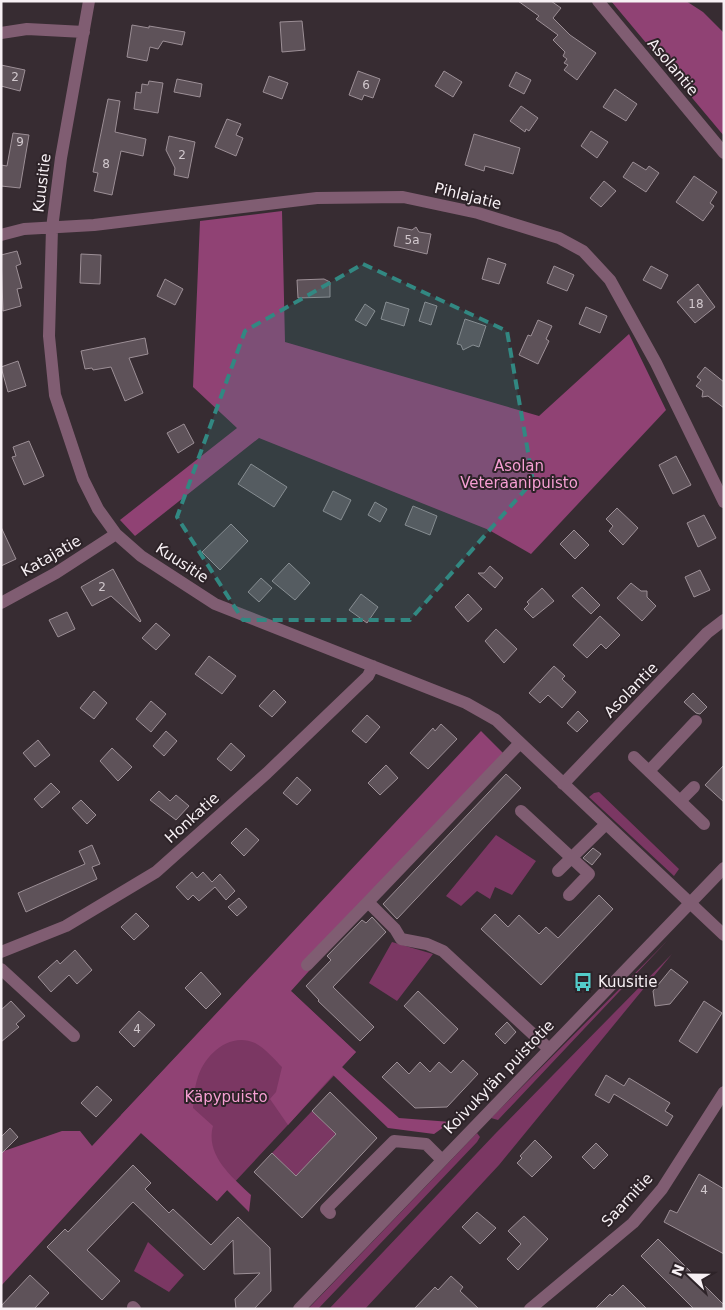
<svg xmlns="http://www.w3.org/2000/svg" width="725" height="1310" viewBox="0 0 725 1310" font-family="'DejaVu Sans',sans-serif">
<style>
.green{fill:#7b3763}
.forest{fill:#904274}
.building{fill:#5e5259;stroke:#9c8f96}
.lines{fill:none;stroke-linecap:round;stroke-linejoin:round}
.minor{stroke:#805d72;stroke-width:12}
.marked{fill:#328882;fill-opacity:0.2;stroke:#328882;stroke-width:4;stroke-dasharray:10 6;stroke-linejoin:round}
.labels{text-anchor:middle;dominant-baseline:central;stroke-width:4;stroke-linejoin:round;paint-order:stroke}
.number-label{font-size:12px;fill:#d1c8cd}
.street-label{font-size:15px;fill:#f7f0f4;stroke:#2d2328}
.park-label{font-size:15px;fill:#f69fd3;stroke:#2d2328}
.poi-label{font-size:15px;fill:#f7f0f4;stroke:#2d2328;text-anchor:start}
</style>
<rect width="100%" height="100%" fill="#372c32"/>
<path class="green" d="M599,792L679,869L674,876L589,797L594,793Z
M496,835L536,861L512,895L495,887L490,899L477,891L461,906L446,896Z
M668,940L498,1120L491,1118Z
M392,942L433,954L397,1001L369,983Z
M672,954L499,1165L365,1309H329L495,1134Z
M263,965L356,1052L217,1201L121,1115Z
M312,1111L336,1134L296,1176L272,1153Z
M477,1133L480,1137L477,1142L318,1309H308Z
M148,1242L184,1275L169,1292L134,1271Z"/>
<path class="forest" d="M611,1H686L703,12L724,33V136Z
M282,211L285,342L539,416L629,334L666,410L531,554L489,530L259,438L135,536L120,520L237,428L193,387L200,221Z
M481,731L504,754L291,991L356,1052L342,1067L399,1118L451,1122L434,1134L388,1128L333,1075L288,1125L270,1099L276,1092L282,1067C274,1059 265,1048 255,1043C229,1031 203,1056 197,1080C194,1089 194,1099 193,1108L213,1126C205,1155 232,1177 251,1195L249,1212L227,1190L217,1201L141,1133L1,1286V1152L62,1131H80L92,1146Z"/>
<path class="building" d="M518,1H551L561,8L553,18L570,35L596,53L577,80L564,70L568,65L564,63L567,59L563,56L565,52L553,40L558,35L536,19L539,16Z
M302,21L305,50L282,52L280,22Z
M132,25L149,28V26L185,32L182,45L163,41L158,49L150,47L147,61L127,57Z
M1,65L25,70L20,91L1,86Z
M358,71L380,79L373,98L364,95L362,100L349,95Z
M444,71L462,82L453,97L435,86Z
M516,72L531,80L524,94L509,86Z
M269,76L288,83L282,99L263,92Z
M177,79L202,84L200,97L174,92Z
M149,81L163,83L158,113L134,109L136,92L141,93L142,84L148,85Z
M615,89L637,104L626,121L603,107Z
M108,99L120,101L115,132L146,139L143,156L121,151L112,195L94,191L98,173L93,172Z
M521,106L538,118L529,131L526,129L525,132L510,121Z
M227,119L241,124L236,135L243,138L236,156L215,147Z
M591,131L608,142L597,158L581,146Z
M13,133L29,135L20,188L1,186V165L7,166Z
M474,134L520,148L513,174L485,166L484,171L465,165Z
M169,136L195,142L188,178L174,175L175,168L166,150Z
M633,162L646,170L649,166L659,173L646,192L623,177Z
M694,176L717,192L710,203L714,206L703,221L676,202Z
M604,181L616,191L601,207L590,198Z
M398,227L412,230L416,227L419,232L431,234L427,254L394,246Z
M17,251L21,264L16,266L22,288L17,289L21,306L3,311L1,255Z
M81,254L101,255L100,284L80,283Z
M488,258L506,264L499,284L482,279Z
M554,266L574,275L567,291L547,283Z
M651,266L668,275L661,289L643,280Z
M165,279L183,289L175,305L157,296Z
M324,279L330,282V297L298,298L297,280Z
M698,284L715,307L695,323L677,302Z
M386,302L409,309L404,326L381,319Z
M425,302L437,306L431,325L419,321Z
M365,304L375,311L366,326L355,320Z
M586,307L607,316L600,333L579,324Z
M465,319L486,326L479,347L473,345L463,350L461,345L457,344Z
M538,320L552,326L546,339L549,341L538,364L519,355L528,335L531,336Z
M145,338L148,354L129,358L143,393L125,401L111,367L93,370L92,368L85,369L81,351Z
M18,361L26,386L8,392L1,367Z
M705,367L724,382V408L708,396L702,397L703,391L696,386L701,380L697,377Z
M184,424L194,443L178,453L167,433Z
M29,441L44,476L24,485L12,457L16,456L13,447Z
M676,456L691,485L673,494L659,465Z
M251,464L287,487L274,507L238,484Z
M333,491L351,500L341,520L323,511Z
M375,502L387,509L380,522L368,515Z
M413,506L437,516L430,535L405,525Z
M617,508L638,528L623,545L609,531L613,526L606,519Z
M704,515L716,538L698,547L687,523Z
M231,524L248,541L220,570L202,552Z
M1,527L16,559L1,566Z
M574,530L589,545L575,559L560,544Z
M289,563L310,583L295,600L272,581Z
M490,566L503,578L495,588L478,573H484Z
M113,569L141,621L140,622L111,596L92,606L81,587Z
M700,570L710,590L694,597L685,577Z
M261,578L272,588L259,602L248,592Z
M631,583L641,591H647V597L656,606L642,621L617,598Z
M582,587L600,605L591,614L572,596Z
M542,588L554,601L533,618L524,609L529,604L527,602Z
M361,594L378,607L367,623L349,610Z
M468,594L482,609L468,622L455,607Z
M67,612L75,629L58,637L49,620Z
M600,616L620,635L606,649L601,644L587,658L573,645Z
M156,623L170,635L156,650L142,638Z
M496,629L517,649L504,663L485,641Z
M209,656L236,676L222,694L195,674Z
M554,666L565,676L562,679L576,692L562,708L548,695L540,703L529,693Z
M274,690L286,702L272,717L259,706Z
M94,691L107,703L94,719L80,708Z
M693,693L707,707L700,714L696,713L684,702Z
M151,701L166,714L151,732L136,719Z
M578,711L588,721L577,732L567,723Z
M367,715L380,727L366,743L352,731Z
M441,724L457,739L428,769L410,753L433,728L435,731Z
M166,731L177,741L164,756L153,746Z
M38,740L50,755L35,767L23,753Z
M231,743L245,756L231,771L217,759Z
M112,748L132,767L118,781L100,761Z
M386,765L398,778L380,795L368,783Z
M724,765V802L705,785Z
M506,774L521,788L397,919L383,904Z
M297,777L311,790L297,805L283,793Z
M51,783L60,792L42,808L34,799Z
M159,791L170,801L176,795L189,806L176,820L150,800Z
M81,800L96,815L87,824L72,808Z
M246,828L259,840L244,856L231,843Z
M92,845L100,864L92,867L97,879L26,912L18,893L85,864L79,851Z
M593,848L601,854L592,865L583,858Z
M192,872L197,878L203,872L212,882L220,874L235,891L226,900L215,887L199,901L193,895L188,900L176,887Z
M599,895L613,909L541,985L481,929L495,914L508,927L519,915L539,934L546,927L558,938Z
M239,898L247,907L237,916L228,907Z
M136,913L149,926L134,940L121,927Z
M372,917L386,932L333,987L374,1027L360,1041L318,1001L319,1000L306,986L331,960L327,956L362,920L366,923Z
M75,950L92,970L77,984L69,975L51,992L38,977L57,960L60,964Z
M671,969L688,982L670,1004L655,1006L653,991Z
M201,972L221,994L206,1009L185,988Z
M418,991L458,1029L444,1044L404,1006Z
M11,1001L25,1016L16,1024L19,1027L1,1042V1010Z
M704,1001L722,1013L697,1053L679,1041Z
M139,1011L155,1025L134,1047L119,1032Z
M507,1022L516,1032L505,1044L495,1034Z
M463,1060L478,1074L447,1107L415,1108L382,1077L397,1062L409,1074L420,1062L430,1072L439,1062L451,1073Z
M606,1075L624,1086L629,1078L670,1103L665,1111L673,1116L667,1126L614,1094L609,1103L595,1095Z
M97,1086L112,1100L96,1117L81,1103Z
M330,1092L377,1138L302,1218L254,1172L272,1153L296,1176L336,1134L312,1111Z
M10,1128L18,1137L1,1154V1137Z
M535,1140L552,1157L532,1177L517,1163L522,1158L520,1156Z
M596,1143L608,1155L594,1169L582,1157Z
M133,1165L151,1183L145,1189L169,1213L173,1209L211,1245L238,1217L270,1248L271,1291L254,1309H236L235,1299L260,1273L234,1274L233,1240L204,1270L133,1202L87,1250L120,1281L102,1300L47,1247L65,1229L68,1232Z
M699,1174L724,1189V1254L664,1222L670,1210L677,1213Z
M477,1212L496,1228L480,1244L462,1227Z
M524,1216L548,1239L518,1270L507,1259L521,1244L508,1231Z
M658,1239L724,1305V1309H694L641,1256Z
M30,1275L49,1293L34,1309H1V1306Z
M451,1276L463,1287L460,1291L479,1309H414L435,1287L438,1290Z
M623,1285L647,1309H595L610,1294L612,1296Z"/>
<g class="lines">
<path class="minor" d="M89,1L61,158L52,228L49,336L55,395L83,479L98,509L116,534L141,556L215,604L466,703L496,720L724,935
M598,1L724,153
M1,33L27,29L84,32
M1,235L24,229L94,225L317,198L403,197L478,213L559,238L583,251L610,280L656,363L724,502
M1,603L56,573L116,534
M634,757L704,824
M649,771L696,721
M563,784L707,633L724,620
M680,801L694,787
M521,811L589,874L569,895
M558,871L606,824
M368,902L520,743
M1,952L66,926L156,872L267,773L368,676L373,666
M307,965L368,902L395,929L401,939L427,944L443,951L549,1049
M1,969L74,1036
M330,1213L326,1209L394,1141L426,1144L442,1160
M133,1307L135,1309
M299,1309L724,868
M530,1309L633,1223L662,1189L724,1092"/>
</g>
<path class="marked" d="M363,264L507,331L533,481L410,620H243L177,517L245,331Z"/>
<defs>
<g id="bus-bare" transform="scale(1.5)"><path d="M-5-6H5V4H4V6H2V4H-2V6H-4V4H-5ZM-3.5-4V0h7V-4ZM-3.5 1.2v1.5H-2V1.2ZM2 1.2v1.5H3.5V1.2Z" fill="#53cdca" stroke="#2d2328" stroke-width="2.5" paint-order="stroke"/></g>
</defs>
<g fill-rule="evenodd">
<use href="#bus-bare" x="583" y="982"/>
</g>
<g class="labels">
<g class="number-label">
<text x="15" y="77">2</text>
<text x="366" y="85">6</text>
<text x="20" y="142">9</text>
<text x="182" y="155">2</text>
<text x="106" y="164">8</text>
<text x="412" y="240">5a</text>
<text x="696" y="304">18</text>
<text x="102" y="587">2</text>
<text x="137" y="1029">4</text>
<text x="704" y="1190">4</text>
</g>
<g class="street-label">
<text transform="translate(673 67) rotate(50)">Asolantie</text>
<text transform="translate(42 183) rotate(-83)">Kuusitie</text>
<text transform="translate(468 196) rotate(14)">Pihlajatie</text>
<text transform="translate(51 556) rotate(-30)">Katajatie</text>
<text transform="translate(182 563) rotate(33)">Kuusitie</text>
<text transform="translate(631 690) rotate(-46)">Asolantie</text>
<text transform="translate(192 818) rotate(-42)">Honkatie</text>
<text transform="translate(499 1077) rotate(-46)">Koivukylän puistotie</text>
<text transform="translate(627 1200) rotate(-47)">Saarnitie</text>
</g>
<g class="park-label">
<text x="519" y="466">Asolan<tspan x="519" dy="17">Veteraanipuisto</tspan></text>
<text x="226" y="1097">Käpypuisto</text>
</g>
<g class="poi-label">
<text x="598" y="982">Kuusitie</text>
</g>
</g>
<rect width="725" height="1310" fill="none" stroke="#f7f0f4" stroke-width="5"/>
<g transform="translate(690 1275) rotate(292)" stroke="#2d2328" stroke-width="4" paint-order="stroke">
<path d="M0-4L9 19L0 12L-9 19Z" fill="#f7f0f4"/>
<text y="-8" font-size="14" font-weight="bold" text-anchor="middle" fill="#f7f0f4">N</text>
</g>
</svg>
